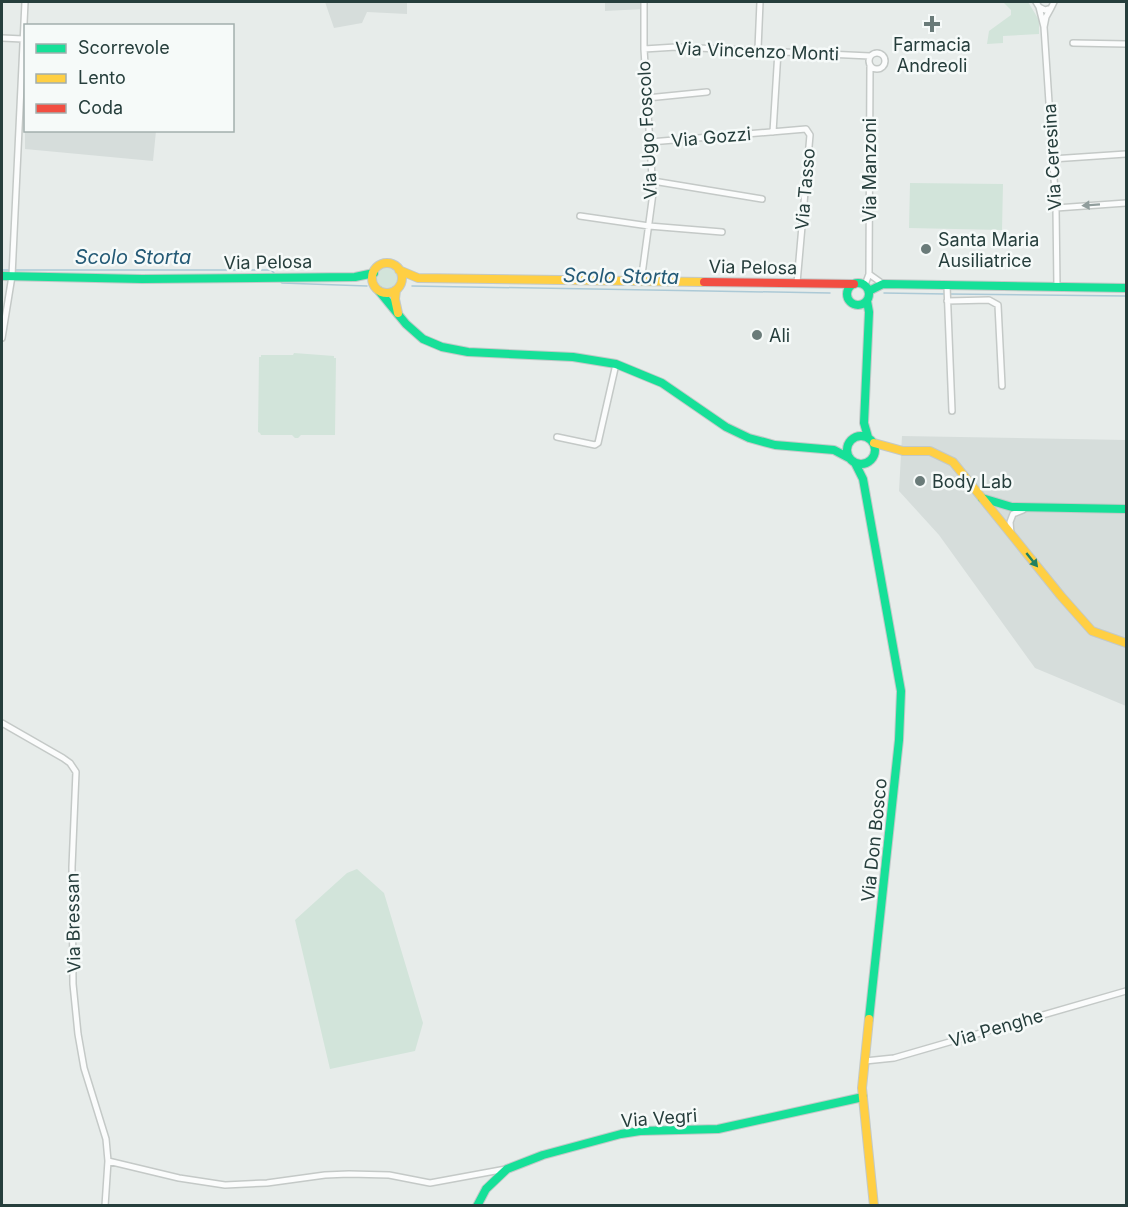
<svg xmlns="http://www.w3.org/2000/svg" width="1128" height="1207" viewBox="0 0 1128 1207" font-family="Inter,sans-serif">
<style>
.built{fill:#d6dddb}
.green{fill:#d2e4da}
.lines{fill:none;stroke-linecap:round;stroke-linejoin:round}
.stream{stroke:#acc9d6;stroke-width:1.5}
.street-casing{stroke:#c4c9c7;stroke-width:8}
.fast-casing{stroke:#c3c9c8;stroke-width:10}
.slow-casing{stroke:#c3c9c8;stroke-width:10}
.jam-casing{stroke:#c3c9c8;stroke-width:10}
.street{stroke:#fbfcfc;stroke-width:5}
.fast{stroke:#16e098;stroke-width:8}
.slow{stroke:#ffcf43;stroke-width:8}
.jam{stroke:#f24e42;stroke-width:8}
.oneway{fill:#909d9c}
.oneway2{fill:#207f61}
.poi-dot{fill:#6a7b79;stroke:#f6faf9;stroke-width:2}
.labels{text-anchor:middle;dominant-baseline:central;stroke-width:5;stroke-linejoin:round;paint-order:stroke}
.poi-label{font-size:18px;fill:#263e3c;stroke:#f6faf9;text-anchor:start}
.street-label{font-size:18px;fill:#263e3c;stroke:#f6faf9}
.water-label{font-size:20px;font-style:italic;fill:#245a76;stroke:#f6faf9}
</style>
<rect width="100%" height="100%" fill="#e7ecea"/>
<path class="built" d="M325,2H407V14L367,12L362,23L334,28Z
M605,2H644V9L605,11Z
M25,124L26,130L156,131L153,161L25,149Z
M902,436L1126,440V706L1035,668L939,535L899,491Z"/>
<path class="green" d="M1003,2H1028L1039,20V34L1003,36V43L987,44L989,31L1011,15V10Z
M910,183L1003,184L1002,230L909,228Z
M377 278a10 10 0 1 1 20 0a10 10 0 1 1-20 0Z
M294,353L334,356V358H336L335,435H301L298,438H295L292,435H261L260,433L258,432L259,357H261V355H293Z
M357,869L384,893L423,1023L415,1051L330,1069L295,920L347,873Z"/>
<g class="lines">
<path class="stream" d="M2,270H10
M14,270H271L275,274
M279,280L282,283L367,286
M412,286L830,293
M884,293L946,294
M950,294L1126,296"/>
<g class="street-casing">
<path id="street" d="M1036,2L1039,7L1045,10L1051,8L1054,2
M1039,7L1044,27L1046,17L1051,8
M1044,27L1056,208L1057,287
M2,38L23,39
M1073,43L1126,44
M644,49L676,47L870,56
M758,49L760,2
M869 61a8 8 0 1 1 16 0a8 8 0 1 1-16 0Z
M647,98L707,92
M773,132L778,51
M650,142L806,129L810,135L797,283
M1052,159L1126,154
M653,181L762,199
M1056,208L1126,203
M580,216L649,226L722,232
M869,274L883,284
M641,282L653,193L644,49V2
M865,285L869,274L870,65
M947,286L952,411
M947,301L989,300L998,305L1002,386
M2,338L12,276L25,2
M557,437L595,445L598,443L616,364
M1011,534L1010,522L1013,514L1023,510
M2,723L63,758L70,763L76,772L72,867L73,984L78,1034L84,1068L106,1139L108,1161L105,1206
M865,1061L894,1058L1126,991
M108,1161L179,1178L225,1185L267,1183L325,1175L349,1174L389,1175L430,1183L506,1169"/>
</g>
<g class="fast-casing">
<path id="fast" d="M2,276L142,279L355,277L374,273
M847 294a11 11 0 1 1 22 0a11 11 0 1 1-22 0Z
M379,291L406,324L423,339L442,347L468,352L573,357L616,364L662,383L726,427L749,438L775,445L834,450L849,458
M869,291L883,284L1126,288
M867,301L869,312L864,423L868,437
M847 450a14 14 0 1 1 28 0a14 14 0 1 1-28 0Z
M855,463L863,479L901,691L899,740L869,1019
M982,498L1012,507L1126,509
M477,1206L486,1189L507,1169L543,1155L621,1134L640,1131L718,1129L863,1097"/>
</g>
<g class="slow-casing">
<path id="slow" d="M372 278a15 15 0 1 1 30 0a15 15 0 1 1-30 0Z
M399,270L418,278L704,282
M396,290L395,299L398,313
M874,443L903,451H930L953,462L1061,596L1092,631L1126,643
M869,1019L862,1088L874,1206"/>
</g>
<g class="jam-casing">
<path id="jam" d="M704,282L854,284"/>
</g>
<use href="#street" class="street"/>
<use href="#fast" class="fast"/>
<use href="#slow" class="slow"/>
<use href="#jam" class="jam"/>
</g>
<defs><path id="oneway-solid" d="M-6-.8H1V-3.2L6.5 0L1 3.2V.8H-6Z" transform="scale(1.5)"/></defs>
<use class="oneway" href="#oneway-solid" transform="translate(1091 205) rotate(176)"/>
<use class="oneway2" href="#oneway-solid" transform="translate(1032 560) rotate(51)"/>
<g class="poi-dot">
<path d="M929 15h6v6h6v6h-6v6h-6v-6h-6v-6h6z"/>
<circle cx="926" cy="249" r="6"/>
<circle cx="757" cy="335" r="6"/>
<circle cx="920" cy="481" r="6"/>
</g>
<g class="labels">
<g class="poi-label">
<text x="932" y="44" text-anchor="middle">Farmacia<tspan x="932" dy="21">Andreoli</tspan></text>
<text x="938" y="239">Santa Maria<tspan x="938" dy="21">Ausiliatrice</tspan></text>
<text x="769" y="335">Ali</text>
<text x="932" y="481">Body Lab</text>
</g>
<g class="street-label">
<text transform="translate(757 51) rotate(2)">Via Vincenzo Monti</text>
<text transform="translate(647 130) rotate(-93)">Via Ugo Foscolo</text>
<text transform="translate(711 137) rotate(-5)">Via Gozzi</text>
<text transform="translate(1052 157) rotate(-93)">Via Ceresina</text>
<text transform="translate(869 170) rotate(-90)">Via Manzoni</text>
<text transform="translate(805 189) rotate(-85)">Via Tasso</text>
<text transform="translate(268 262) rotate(-1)">Via Pelosa</text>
<text transform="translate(753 267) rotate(1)">Via Pelosa</text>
<text transform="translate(874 840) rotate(-84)">Via Don Bosco</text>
<text transform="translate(73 923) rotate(-91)">Via Bressan</text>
<text transform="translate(996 1028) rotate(-16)">Via Penghe</text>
<text transform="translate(659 1118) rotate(-4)">Via Vegri</text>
</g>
<g class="water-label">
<text x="133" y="257">Scolo Storta</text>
<text transform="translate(621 276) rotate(1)">Scolo Storta</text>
</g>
</g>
<rect width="1128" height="1207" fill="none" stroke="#263e3c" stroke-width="6"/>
<rect x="24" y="24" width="210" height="108" fill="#f6faf9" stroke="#a3afad" stroke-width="1.5"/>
<rect x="36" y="44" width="30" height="9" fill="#16e098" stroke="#a3afad" stroke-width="1.5"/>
<text x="78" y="54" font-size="18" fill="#263e3c">Scorrevole</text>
<rect x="36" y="74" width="30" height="9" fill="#ffcf43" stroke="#a3afad" stroke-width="1.5"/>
<text x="78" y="84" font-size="18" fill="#263e3c">Lento</text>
<rect x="36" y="104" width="30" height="9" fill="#f24e42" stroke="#a3afad" stroke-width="1.5"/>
<text x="78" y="114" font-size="18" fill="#263e3c">Coda</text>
</svg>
